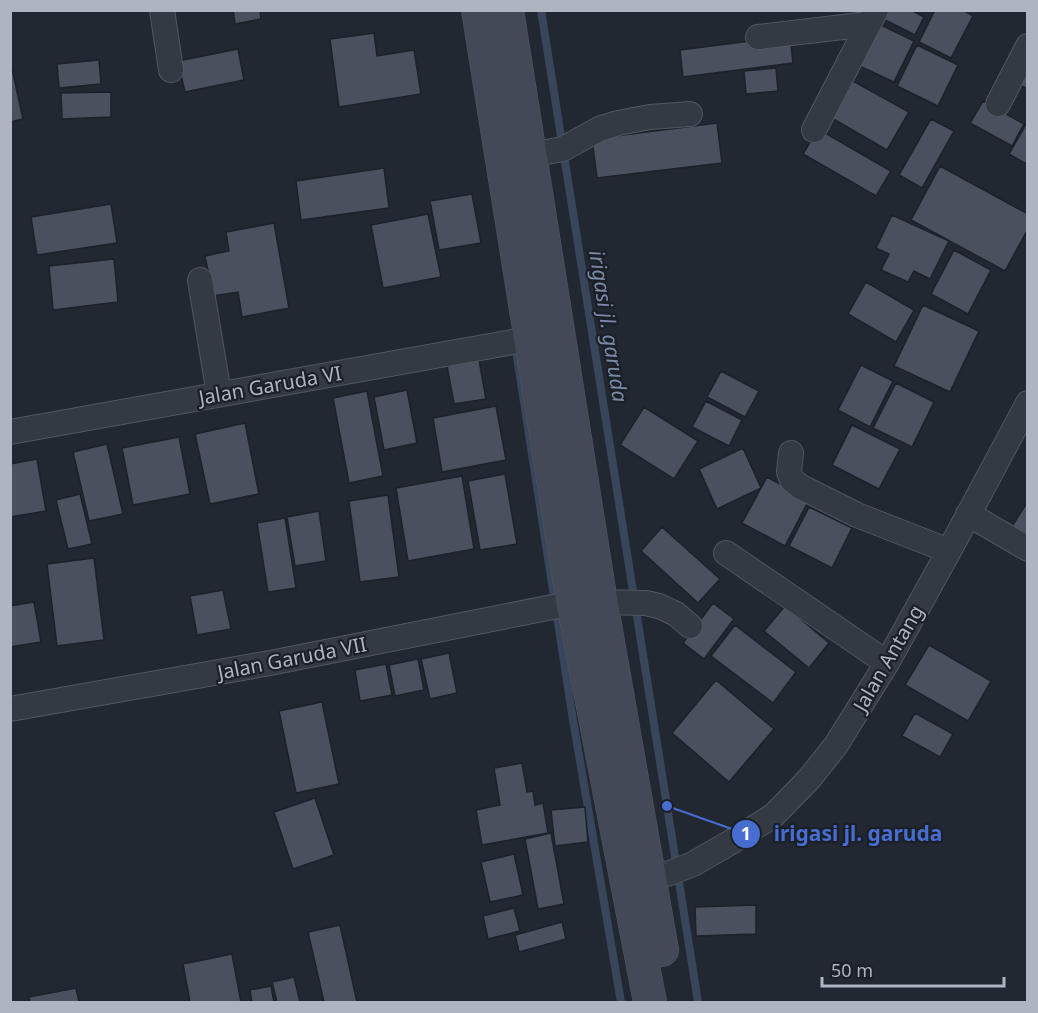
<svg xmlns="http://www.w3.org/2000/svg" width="1038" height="1013" viewBox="0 0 1038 1013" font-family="'Noto Sans',sans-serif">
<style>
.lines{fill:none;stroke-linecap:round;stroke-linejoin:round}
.stream{stroke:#38455a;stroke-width:8}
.building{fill:#49515e;stroke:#1c212a;stroke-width:1.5}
.minor-casing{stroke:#515761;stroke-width:26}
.secondary-casing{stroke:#515761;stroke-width:34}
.minor{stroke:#343a43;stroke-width:24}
.secondary{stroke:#434956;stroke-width:33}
.labels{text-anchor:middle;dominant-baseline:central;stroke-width:4.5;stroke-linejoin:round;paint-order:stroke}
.street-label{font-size:20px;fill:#aeb4c0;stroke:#1a1f28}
.water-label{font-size:21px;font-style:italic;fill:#7a8aa6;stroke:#1a1f28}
.leader{fill:none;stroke:#486dd1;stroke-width:2}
.callout-dot{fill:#486dd1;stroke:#1a1f28;stroke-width:2}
.mark-label{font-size:18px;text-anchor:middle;font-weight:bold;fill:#fff}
.callout-label{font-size:21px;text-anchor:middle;font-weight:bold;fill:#486dd1;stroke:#1a1f28;stroke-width:4.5;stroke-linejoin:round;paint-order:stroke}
</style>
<rect width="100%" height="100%" fill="#212832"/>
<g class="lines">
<path class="stream" d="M541,10L698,1002
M515,344L573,720L621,1002"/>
</g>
<path class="building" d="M233,10H260L261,19L235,24Z
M882,10H911L924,17L915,35L879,17Z
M935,10H963L973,16L951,58L919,42Z
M875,22L914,41L894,82L855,64Z
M374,33L377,56L414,50L421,94L339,107L330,39Z
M790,36L793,63L683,77L680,50Z
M917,45L958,65L938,106L897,86Z
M238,49L244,80L185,92L178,61Z
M1028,52V89L1011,81Z
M10,59L23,119L10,122Z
M99,60L101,84L59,88L57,64Z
M776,68L778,91L746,94L744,71Z
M844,76L909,112L887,150L823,113Z
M111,92V117L62,119L61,93Z
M983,101L1024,124L1012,146L970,123Z
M931,119L954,131L922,188L899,175Z
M1028,121V165L1009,154Z
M717,123L722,163L597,178L592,139Z
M818,129L891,171L876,196L803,154Z
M940,166L1028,214V229L1005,271L911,220Z
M384,168L389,208L301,220L296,181Z
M472,194L481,243L439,250L430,201Z
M111,204L117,243L37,255L31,217Z
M428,214L441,277L383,288L371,225Z
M892,215L949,241L930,279L914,271L908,282L881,270L889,254L876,248Z
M274,223L289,308L242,317L238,292L213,296L205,256L229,251L226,232Z
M954,250L991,270L968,314L931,294Z
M114,259L118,302L53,310L49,266Z
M866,282L914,310L896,342L848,314Z
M923,305L979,331L950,392L894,366Z
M479,360L486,399L454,404L447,366Z
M861,365L893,381L870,427L838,410Z
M721,371L759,391L745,417L707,397Z
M896,383L934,402L912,447L873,428Z
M407,390L417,443L384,450L374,397Z
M367,391L383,476L349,483L333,398Z
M706,401L742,420L729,446L692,427Z
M496,406L506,460L442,472L433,418Z
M644,407L698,441L674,479L620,445Z
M245,423L259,494L210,504L195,434Z
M852,425L900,449L879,489L832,465Z
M179,437L190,494L133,505L122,448Z
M107,444L123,514L89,521L73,452Z
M743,448L761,488L717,509L699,469Z
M37,459L46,511L10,517V464Z
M505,474L517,544L480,550L468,481Z
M462,476L474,549L408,561L396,488Z
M767,477L809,500L785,546L742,523Z
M80,494L92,544L68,549L56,500Z
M388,495L399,577L360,582L349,501Z
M1028,501V542L1009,531Z
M809,507L852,528L832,568L789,546Z
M319,511L326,561L295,566L287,517Z
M285,518L296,588L268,592L257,523Z
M662,527L720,579L698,603L641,551Z
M94,558L104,640L57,646L47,564Z
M223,590L231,629L197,635L190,596Z
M34,602L41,642L10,647V606Z
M713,603L734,619L704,659L683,643Z
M785,606L829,643L809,668L764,631Z
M735,625L796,672L773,703L711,656Z
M929,645L991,681L968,721L905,685Z
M449,653L457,693L430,699L421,659Z
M418,659L424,690L395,696L389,665Z
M386,664L392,695L360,701L355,670Z
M716,680L774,729L729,782L672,733Z
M322,702L339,784L296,793L279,711Z
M915,713L953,734L940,757L902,736Z
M522,763L527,792L533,791L535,805L543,803L548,833L482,845L476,810L500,805L494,768Z
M315,798L334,855L293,869L274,812Z
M585,807L588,842L555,846L551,810Z
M551,833L564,904L538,909L525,839Z
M514,854L523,895L490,902L481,862Z
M756,905V934L696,936L695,907Z
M514,908L520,931L488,939L483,916Z
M562,922L566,939L519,952L515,935Z
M340,925L357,1002H324L308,932Z
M232,954L241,1002H190L183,964Z
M294,977L300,1002H277L272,982Z
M271,986L274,1002H252L250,990Z
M76,988L79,1002H30L29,997Z"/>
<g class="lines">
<g class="minor-casing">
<path id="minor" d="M162,10L171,70
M758,37L869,24
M998,104L1028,46
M814,130L876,10
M531,155L563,149L599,129L618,123L650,117L690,114
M200,280L219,394
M10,432L546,336
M791,453L789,472L792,480L801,487L857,515L949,551
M968,514L1028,549
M726,553L887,663
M10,709L270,663L573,603L601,602L646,603L659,606L676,614L690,626
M650,877L670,873L693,864L738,838L774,815L810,778L836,745L887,663L949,551L1028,403"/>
</g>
<g class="secondary-casing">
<path id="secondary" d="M478,10L573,603L650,1002
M507,10L601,602L662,950"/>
</g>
<use href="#minor" class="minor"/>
<use href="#secondary" class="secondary"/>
</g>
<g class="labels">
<g class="street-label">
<text transform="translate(270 385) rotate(-10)">Jalan Garuda VI</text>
<text transform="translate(292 658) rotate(-11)">Jalan Garuda VII</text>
<text transform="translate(888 658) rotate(-60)">Jalan Antang</text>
</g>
<g class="water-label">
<text transform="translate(609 326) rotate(81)">irigasi jl. garuda</text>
</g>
</g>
<path class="leader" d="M667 806L746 834"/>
<g class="callout-dot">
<circle cx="667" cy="806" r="6"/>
<circle cx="746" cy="834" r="15"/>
</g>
<g class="mark-label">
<text x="746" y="840">1</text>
</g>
<g class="callout-label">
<text x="858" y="841">irigasi jl. garuda</text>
</g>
<rect width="1038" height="1013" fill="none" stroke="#aeb4c0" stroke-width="24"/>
<path d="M822 977v9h182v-9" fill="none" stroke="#aeb4c0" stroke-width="3"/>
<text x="831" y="977" font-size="18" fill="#aeb4c0" stroke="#1a1f28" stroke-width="4.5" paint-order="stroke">50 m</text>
</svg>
